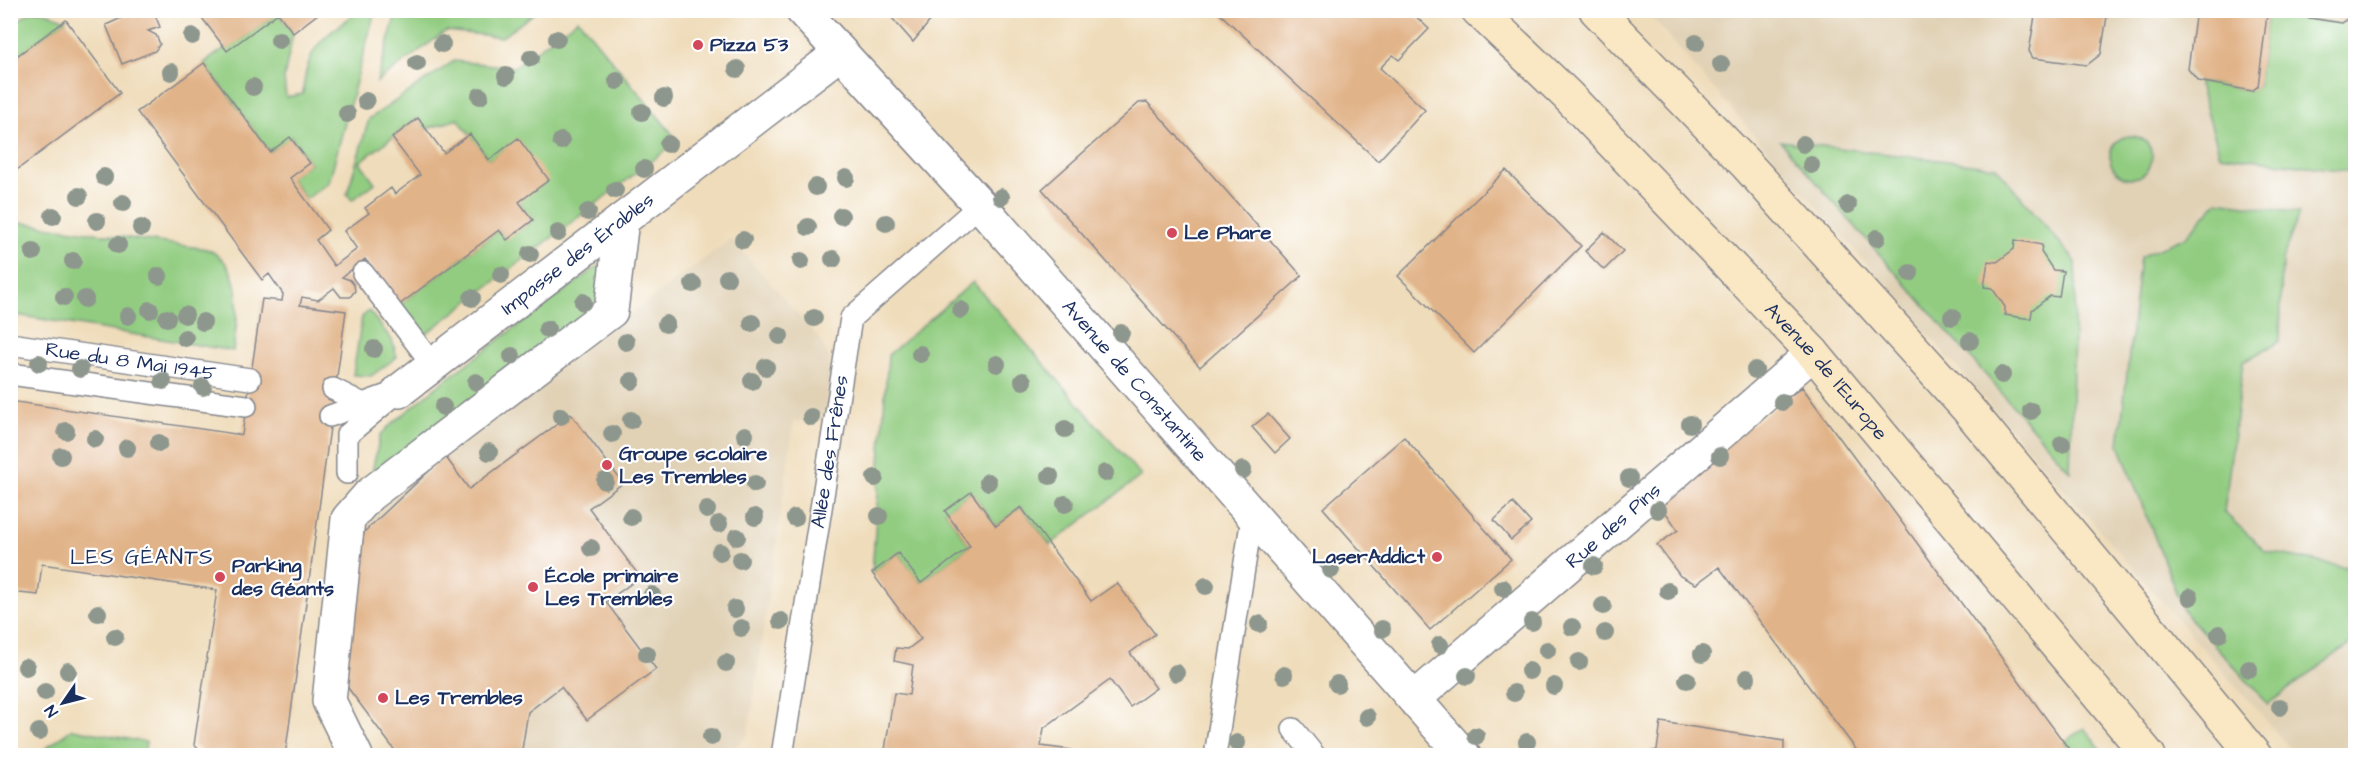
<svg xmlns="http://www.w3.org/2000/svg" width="2366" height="766" viewBox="0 0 2366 766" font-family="'Architects Daughter',sans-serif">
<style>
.built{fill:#e1d2b6}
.green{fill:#91cc80;stroke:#567e6f;stroke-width:1.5}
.building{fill:#e1b388}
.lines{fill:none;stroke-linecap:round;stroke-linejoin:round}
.lane-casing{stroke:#85868c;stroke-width:24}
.street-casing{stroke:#85868c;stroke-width:36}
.secondary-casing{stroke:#85868c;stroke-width:36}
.lane{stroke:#fff;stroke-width:21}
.street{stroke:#fff;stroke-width:33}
.secondary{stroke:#fae7c3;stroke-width:33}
.tree{fill:#8e978d}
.poi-dot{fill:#d1495b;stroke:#fff;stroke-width:2}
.labels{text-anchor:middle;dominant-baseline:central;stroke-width:4.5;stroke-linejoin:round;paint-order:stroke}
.poi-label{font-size:20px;font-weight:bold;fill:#1b2f5e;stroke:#fff;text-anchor:start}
.street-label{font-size:20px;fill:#1b2f5e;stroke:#fff}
.neighbourhood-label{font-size:21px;letter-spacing:1.5px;fill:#1b2f5e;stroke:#fff}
</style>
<rect width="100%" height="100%" fill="#fff"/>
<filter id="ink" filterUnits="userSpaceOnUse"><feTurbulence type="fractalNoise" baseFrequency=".0167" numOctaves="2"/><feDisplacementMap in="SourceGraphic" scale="12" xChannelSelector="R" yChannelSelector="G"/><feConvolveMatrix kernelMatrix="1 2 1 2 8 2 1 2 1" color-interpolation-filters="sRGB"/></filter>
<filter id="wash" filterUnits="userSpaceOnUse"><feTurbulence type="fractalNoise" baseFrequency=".008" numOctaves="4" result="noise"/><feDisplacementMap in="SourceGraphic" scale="24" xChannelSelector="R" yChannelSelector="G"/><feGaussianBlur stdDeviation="1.35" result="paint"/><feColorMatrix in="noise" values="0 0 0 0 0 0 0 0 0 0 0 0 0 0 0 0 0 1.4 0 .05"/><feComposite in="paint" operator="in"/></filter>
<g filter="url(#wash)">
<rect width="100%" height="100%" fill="#efdcba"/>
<path class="built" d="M1646,11H2355V755H2296Z
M731,239L819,338L828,355L834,377L828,421H794L748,735L731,750L730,755H399L342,680L367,510Z"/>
<path class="green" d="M397,10H537V11L502,37L446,31L377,82Z
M32,11H43L66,20L11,61L10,26Z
M359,11H375L329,182L306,199L290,178L310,163L291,137L270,152L204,63L225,48L227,50L278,13L293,33L284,78L286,97L303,94C306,45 323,38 359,11Z
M2349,11H2355V172L2220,155L2198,81L2251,91L2258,86L2267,15L2272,12L2341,23L2347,19Z
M578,19L678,141L422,337L399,305L499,230L507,239L533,220L519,202L518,139L489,160L458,119L426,129L418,118L360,162L375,183L352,200L347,194L369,119L454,61L514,67Z
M2110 157a21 21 0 1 1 42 0a21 21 0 1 1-42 0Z
M1780,141L1996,167L2076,262L2070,471Z
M2218,201L2299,213L2282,260L2280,341L2243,362L2224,512L2265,551L2343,567L2355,564V640L2268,704L2183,610L2119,445L2140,257L2186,237Z
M10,221L207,249C246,265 238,317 233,351L11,314Z
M605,261L594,311L371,476L380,436L387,428L445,380Z
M973,282L1141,476L1050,545L1021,507L996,526L971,492L945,511L970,546L921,583L898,553L872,573L888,355Z
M369,311L392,340L397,357L371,376L353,375L362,317Z
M2084,728L2106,755H2074L2064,742Z
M72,729L146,742L144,755H37Z"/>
<g id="blocks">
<path class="building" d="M139,10H153L160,27L148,31L156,35L160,44L155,51L122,64L106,25Z
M196,10H317L319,13L293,33L278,13L227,51Z
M885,10H939L913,42Z
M1216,10H1409L1429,29L1399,60L1393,55L1380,68L1425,110L1378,161Z
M2036,10H2108L2101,54L2087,65L2033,58L2029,51Z
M2196,10H2349L2347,19L2341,23L2272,12L2267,15L2258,86L2252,91L2198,81L2188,69Z
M66,20L120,93L10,175V61Z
M204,63L270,152L290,137L310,163L290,178L328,230L316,240L334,266L357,249L344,231L369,213L365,208L391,188L395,194L420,175L392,138L418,118L444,153L470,134L489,160L518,138L549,180L519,202L533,220L507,240L499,230L399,305L365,259L342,277L350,280L354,285L355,291L350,297H341L334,288L318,300L302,297L300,305L346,311L285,756H207L194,745L217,590L42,564L38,595L10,592V401L242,435L262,299L282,301L283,294L269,274L262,280L137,112Z
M1147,102L1302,276L1200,367L1042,189L1139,103Z
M1506,170L1581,246L1474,353L1398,276Z
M1604,232L1623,251L1604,270L1585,251Z
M2015,240L2042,245L2041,252L2053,270L2063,271L2059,297L2050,296L2032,310L2031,319L2005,315V307L1992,288L1984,287L1988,261L1997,262L2014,249Z
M1802,387L2074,756H1861L1719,567L1696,584L1680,576L1657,545L1678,530L1655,497Z
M571,414L623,483L589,508L640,577L606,602L656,669L587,720L561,687L528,712L521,756H399L342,680L364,532L445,456L469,489Z
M1268,414L1290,439L1275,453L1252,427Z
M1404,437L1511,559L1430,630L1323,508Z
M971,492L996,526L1021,507L1091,601L1117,583L1155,634L1130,653L1156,688L1130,707L1110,680L1044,728L1041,746L1071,750L1070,756H884L894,693L909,695L913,665L894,661L896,648L908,649L921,639L872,573L898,553L921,583L970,546L945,511Z
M1513,503L1531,523L1511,540L1494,520Z
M1661,722L1784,741V753L1793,756H1633L1657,750Z"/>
</g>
</g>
<g filter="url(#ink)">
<use href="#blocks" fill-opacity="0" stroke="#85868c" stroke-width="1.5"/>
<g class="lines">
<g class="lane-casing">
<g id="lane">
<path d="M363,273L433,365"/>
<path id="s1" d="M10,344L250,379"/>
<path d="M10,374L246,406"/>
<path d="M333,389L361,403"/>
<path d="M330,416L390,394"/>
<path d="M347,473V435L399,391"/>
<path d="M1293,729L1315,756"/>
<path id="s2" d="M782,756L851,318L980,205"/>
<path d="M1215,756L1252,517"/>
</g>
</g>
<g class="street-casing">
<g id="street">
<path id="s3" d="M802,10L980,205L1464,756"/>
<path id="s4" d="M399,391L840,53"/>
<path id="s5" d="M1414,699L1813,353"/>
<path d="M356,756L329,701L348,519L369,495L611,311L622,220"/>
</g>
</g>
<g class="secondary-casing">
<g id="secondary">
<path id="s6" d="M1478,10L1567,95L1813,353L2149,756"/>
<path d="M1596,10L1745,163L1967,408L2255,756"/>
</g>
</g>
<use href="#lane" class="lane"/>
<use href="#street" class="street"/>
<use href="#secondary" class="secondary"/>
</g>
<g class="tree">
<circle cx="192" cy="36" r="9"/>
<circle cx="557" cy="39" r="9"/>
<circle cx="279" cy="40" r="9"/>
<circle cx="1696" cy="43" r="9"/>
<circle cx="442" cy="44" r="9"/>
<circle cx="531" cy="58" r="9"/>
<circle cx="417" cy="63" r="9"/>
<circle cx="1721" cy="64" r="9"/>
<circle cx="737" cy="69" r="9"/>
<circle cx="171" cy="72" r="9"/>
<circle cx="506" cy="76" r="9"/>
<circle cx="617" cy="81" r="9"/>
<circle cx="253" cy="87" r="9"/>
<circle cx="480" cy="96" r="9"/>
<circle cx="664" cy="98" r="9"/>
<circle cx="366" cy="101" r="9"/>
<circle cx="642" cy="112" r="9"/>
<circle cx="347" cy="114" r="9"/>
<circle cx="561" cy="141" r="9"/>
<circle cx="668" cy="144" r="9"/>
<circle cx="1803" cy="144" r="9"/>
<circle cx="1811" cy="165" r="9"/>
<circle cx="644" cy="169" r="9"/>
<circle cx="104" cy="177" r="9"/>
<circle cx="846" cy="178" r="9"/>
<circle cx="816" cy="187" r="9"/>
<circle cx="615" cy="190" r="9"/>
<circle cx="79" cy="196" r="9"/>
<circle cx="1001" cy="197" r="9"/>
<circle cx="123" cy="203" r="9"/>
<circle cx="1848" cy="205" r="9"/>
<circle cx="588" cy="212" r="9"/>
<circle cx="53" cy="216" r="9"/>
<circle cx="841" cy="216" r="9"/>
<circle cx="97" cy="221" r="9"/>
<circle cx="886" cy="223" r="9"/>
<circle cx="808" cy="227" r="9"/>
<circle cx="141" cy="228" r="9"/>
<circle cx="558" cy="233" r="9"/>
<circle cx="1877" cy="238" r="9"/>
<circle cx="743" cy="240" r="9"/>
<circle cx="118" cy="245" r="9"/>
<circle cx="33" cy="252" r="9"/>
<circle cx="530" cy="254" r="9"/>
<circle cx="833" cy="259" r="9"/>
<circle cx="73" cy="261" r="9"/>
<circle cx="801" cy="261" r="9"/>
<circle cx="1910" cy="273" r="9"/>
<circle cx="501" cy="275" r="9"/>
<circle cx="159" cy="276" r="9"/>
<circle cx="727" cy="278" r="9"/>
<circle cx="693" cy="284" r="9"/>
<circle cx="64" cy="297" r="9"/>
<circle cx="472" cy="298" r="9"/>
<circle cx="85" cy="299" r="9"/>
<circle cx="583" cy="302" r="9"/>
<circle cx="150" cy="310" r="9"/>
<circle cx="961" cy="310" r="9"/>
<circle cx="185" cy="315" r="9"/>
<circle cx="128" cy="316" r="9"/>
<circle cx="1952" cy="317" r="9"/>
<circle cx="167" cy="318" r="9"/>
<circle cx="814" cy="318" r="9"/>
<circle cx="203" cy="322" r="9"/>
<circle cx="752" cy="323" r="9"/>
<circle cx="666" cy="324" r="9"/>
<circle cx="547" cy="329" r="9"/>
<circle cx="1121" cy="333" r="9"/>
<circle cx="780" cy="336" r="9"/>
<circle cx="185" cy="338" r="9"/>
<circle cx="1970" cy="341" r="9"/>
<circle cx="626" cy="342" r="9"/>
<circle cx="374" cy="349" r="9"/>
<circle cx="920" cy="354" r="9"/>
<circle cx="512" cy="356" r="9"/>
<circle cx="39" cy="363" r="9"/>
<circle cx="997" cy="364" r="9"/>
<circle cx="766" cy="367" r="9"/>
<circle cx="80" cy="369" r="9"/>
<circle cx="1755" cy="370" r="9"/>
<circle cx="2002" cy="375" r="9"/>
<circle cx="163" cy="381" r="9"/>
<circle cx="632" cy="381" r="9"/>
<circle cx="752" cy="381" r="9"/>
<circle cx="1023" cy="381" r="9"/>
<circle cx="476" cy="382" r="9"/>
<circle cx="203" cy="387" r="9"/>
<circle cx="1782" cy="402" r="9"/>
<circle cx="443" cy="407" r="9"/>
<circle cx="2031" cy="411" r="9"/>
<circle cx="561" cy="416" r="9"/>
<circle cx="811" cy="417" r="9"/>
<circle cx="631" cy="420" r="9"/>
<circle cx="1690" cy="424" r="9"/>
<circle cx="1065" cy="429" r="9"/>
<circle cx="66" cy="431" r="9"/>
<circle cx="612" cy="434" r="9"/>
<circle cx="745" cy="435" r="9"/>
<circle cx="95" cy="439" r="9"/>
<circle cx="159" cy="443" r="9"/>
<circle cx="2062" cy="444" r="9"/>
<circle cx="127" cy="448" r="9"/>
<circle cx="489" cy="452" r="9"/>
<circle cx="61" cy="456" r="9"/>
<circle cx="1720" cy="456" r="9"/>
<circle cx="1243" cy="470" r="9"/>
<circle cx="1105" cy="473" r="9"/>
<circle cx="1050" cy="476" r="9"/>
<circle cx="875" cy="478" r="9"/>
<circle cx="1629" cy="478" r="9"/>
<circle cx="605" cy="481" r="9"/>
<circle cx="988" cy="482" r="9"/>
<circle cx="755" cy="484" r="9"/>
<circle cx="1065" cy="504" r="9"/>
<circle cx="707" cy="510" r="9"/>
<circle cx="1658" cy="510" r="9"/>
<circle cx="879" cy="516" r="9"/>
<circle cx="631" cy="517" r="9"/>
<circle cx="755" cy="517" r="9"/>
<circle cx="795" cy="518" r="9"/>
<circle cx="719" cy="524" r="9"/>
<circle cx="737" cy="537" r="9"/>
<circle cx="591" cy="548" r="9"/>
<circle cx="720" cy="552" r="9"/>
<circle cx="740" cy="560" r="9"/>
<circle cx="1594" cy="566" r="9"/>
<circle cx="1331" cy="570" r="9"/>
<circle cx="1206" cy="586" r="9"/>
<circle cx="1503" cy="588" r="9"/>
<circle cx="1668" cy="591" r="9"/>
<circle cx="652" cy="595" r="9"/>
<circle cx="2190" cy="597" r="9"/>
<circle cx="1603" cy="606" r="9"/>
<circle cx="735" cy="609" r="9"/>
<circle cx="98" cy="613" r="9"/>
<circle cx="781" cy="621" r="9"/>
<circle cx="1532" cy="622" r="9"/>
<circle cx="1259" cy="624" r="9"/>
<circle cx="1572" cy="627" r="9"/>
<circle cx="741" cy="628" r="9"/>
<circle cx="1382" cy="629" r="9"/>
<circle cx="1605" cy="633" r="9"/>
<circle cx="2219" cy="634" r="9"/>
<circle cx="115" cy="637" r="9"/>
<circle cx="1440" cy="645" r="9"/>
<circle cx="1547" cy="650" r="9"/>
<circle cx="647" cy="654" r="9"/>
<circle cx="1702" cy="654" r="9"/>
<circle cx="1579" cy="662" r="9"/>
<circle cx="726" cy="663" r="9"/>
<circle cx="26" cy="667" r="9"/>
<circle cx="2249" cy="669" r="9"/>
<circle cx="68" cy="671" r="9"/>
<circle cx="1529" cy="671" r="9"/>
<circle cx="1176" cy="673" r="9"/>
<circle cx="1284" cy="675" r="9"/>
<circle cx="1467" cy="676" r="9"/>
<circle cx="1747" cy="678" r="9"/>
<circle cx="1687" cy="680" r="9"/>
<circle cx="1337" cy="684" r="9"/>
<circle cx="1554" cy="686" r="9"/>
<circle cx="45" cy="692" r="9"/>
<circle cx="1514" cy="693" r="9"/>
<circle cx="2280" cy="707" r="9"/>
<circle cx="1367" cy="717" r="9"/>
<circle cx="39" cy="732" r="9"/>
<circle cx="1476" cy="736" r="9"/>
<circle cx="711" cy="737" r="9"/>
<circle cx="1527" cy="742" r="9"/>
<circle cx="1237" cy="743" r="9"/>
</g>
</g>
<g class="poi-dot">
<circle cx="698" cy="45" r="6"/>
<circle cx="1172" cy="233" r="6"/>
<circle cx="607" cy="465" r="6"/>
<circle cx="1437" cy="557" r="6"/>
<circle cx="220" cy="577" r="6"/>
<circle cx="533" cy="587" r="6"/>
<circle cx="383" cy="698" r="6"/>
</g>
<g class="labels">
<g class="poi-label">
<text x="710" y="45">Pizza 53</text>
<text x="1184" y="233">Le Phare</text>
<text x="619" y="454">Groupe scolaire<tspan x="619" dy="23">Les Trembles</tspan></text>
<text x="1425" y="557" text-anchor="end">LaserAddict</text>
<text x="232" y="566">Parking<tspan x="232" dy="23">des Géants</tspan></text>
<text x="545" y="576">École primaire<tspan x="545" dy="23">Les Trembles</tspan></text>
<text x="395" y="698">Les Trembles</text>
</g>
<g class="street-label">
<text stroke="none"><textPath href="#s4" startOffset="225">Impasse des Érables</textPath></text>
<text stroke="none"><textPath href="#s1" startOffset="122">Rue du 8 Mai 1945</textPath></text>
<text stroke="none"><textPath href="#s6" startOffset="502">Avenue de l'Europe</textPath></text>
<text stroke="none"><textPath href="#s3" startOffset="498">Avenue de Constantine</textPath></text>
<text stroke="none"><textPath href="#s2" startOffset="308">Allée des Frênes</textPath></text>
<text stroke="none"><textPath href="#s5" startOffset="264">Rue des Pins</textPath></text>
</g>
<g class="neighbourhood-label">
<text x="142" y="557">LES GÉANTS</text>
</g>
</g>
<rect width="2366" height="766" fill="none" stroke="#fff" stroke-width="36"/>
<g transform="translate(63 703) rotate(235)" stroke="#ffffff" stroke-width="4.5" paint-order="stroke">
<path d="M0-4.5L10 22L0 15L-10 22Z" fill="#1b2f5e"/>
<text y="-9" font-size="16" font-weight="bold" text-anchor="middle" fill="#1b2f5e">N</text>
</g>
</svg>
